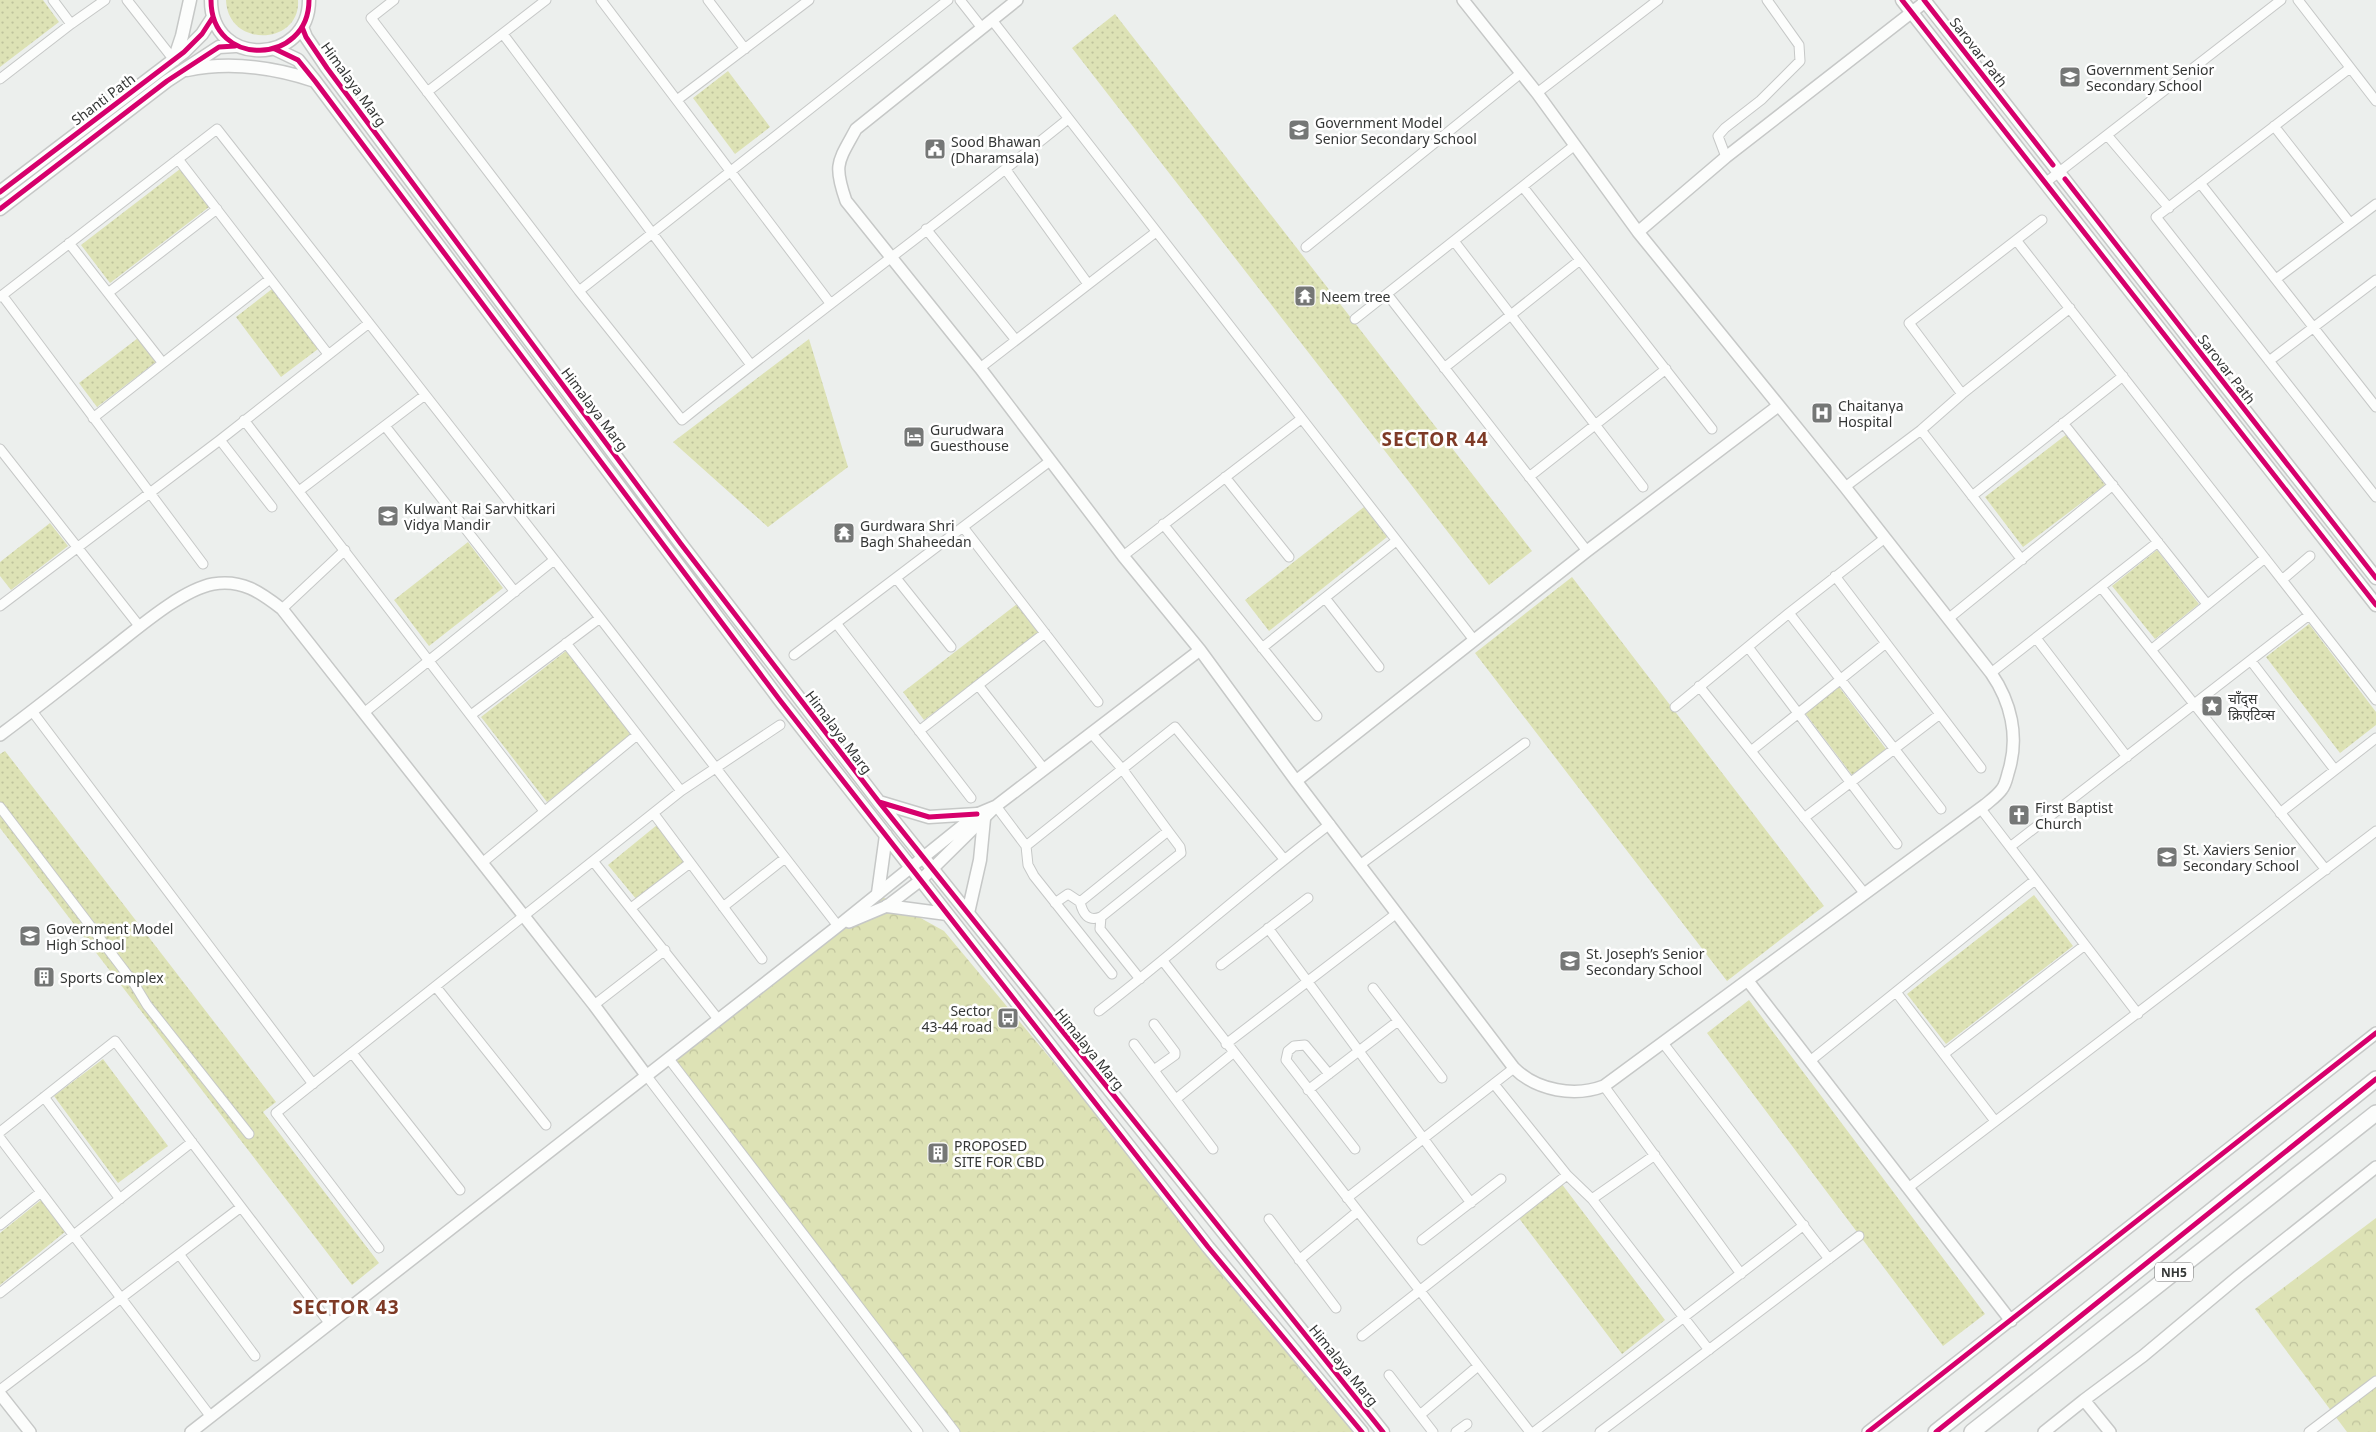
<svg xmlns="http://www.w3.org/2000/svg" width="2376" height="1432" viewBox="0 0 2376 1432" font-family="'Noto Sans','Noto Sans Devanagari',sans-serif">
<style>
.green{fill:url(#green-dots)}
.forest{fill:url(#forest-crowns)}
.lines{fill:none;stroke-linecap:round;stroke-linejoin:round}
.minor-casing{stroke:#c6c8c7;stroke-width:11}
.tertiary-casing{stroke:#c6c8c7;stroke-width:14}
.secondary-casing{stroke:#c6c8c7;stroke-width:15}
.trunk-casing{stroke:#c6c8c7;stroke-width:18}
.minor{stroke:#fcfdfc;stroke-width:9}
.tertiary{stroke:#fcfdfc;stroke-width:11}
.secondary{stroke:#fcfdfc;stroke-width:12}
.trunk{stroke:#fcfdfc;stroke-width:15}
.cycleway-casing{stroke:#fff;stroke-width:8}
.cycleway{stroke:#d6006c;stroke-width:5}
.labels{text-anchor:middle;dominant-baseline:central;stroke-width:5;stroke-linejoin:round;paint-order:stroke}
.shield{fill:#fff;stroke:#727372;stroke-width:1}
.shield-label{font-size:12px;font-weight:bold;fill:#353736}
.street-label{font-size:14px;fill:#353736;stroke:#fff}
.poi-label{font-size:14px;fill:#353736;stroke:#fff;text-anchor:start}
.district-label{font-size:19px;font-weight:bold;letter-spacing:1px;fill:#7e3a26;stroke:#fff}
</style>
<defs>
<pattern id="green-dots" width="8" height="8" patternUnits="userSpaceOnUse" patternTransform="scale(1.25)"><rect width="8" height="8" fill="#dde2b5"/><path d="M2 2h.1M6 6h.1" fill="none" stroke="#bec29c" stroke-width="1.8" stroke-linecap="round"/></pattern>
<pattern id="forest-crowns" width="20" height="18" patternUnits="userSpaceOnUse" patternTransform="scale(1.25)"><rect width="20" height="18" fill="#dde2b5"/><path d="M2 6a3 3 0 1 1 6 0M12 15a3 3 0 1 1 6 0" fill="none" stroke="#bec29c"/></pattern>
</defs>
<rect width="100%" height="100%" fill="#ecefed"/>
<path class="green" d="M0,0H43L59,22L0,67Z
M226,0H298C301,45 228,49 226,0Z
M1115,14L1532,551L1489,585L1072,48Z
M728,71L770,127L735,154L693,98Z
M180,169L209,207L110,283L81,245Z
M272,289L318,349L281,377L236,317Z
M138,338L156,362L97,407L79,383Z
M809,339L848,467L768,527L673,442Z
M2067,434L2105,485L2023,547L1985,497Z
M1364,507L1387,537L1269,631L1245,600Z
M50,523L68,546L11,590L0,576V562Z
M468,542L503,588L429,646L394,600Z
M2157,550L2199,604L2155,639L2112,586Z
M1572,577L1824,906L1727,981L1475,653Z
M1017,604L1039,633L924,720L903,692Z
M2309,624L2376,712V725L2340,753L2266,657Z
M566,651L632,736L547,802L481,717Z
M1839,687L1886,749L1852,775L1805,713Z
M5,751L276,1102L263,1112L379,1263L352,1285L0,828V754Z
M657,825L686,860L637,900L608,865Z
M2034,895L2073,946L1946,1044L1907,994Z
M1749,1000L1985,1314L1943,1346L1707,1033Z
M103,1059L168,1146L118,1183L54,1096Z
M1561,1183L1665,1320L1622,1354L1518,1217Z
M41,1200L66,1231L0,1285V1233Z"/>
<path class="forest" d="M881,896L944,931L1362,1432H955L669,1059Z
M2376,1218V1432H2347L2255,1309Z"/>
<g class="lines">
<g class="minor-casing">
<path id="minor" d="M53,0L71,24
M127,0L174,60
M394,0L371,18L579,291L682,420C809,318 941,222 1068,119
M601,0L830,303
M708,0L745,49
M960,0L982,28
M2298,0L2376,101
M992,20L1474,640
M503,34L751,365
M2350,68L2156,217L2376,497
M0,79L71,24L105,0
M427,92L546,0
M1537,93L1658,0
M677,100L809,0
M2274,126L2350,223
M2107,135L2169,208
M1726,157L1718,136L1725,128L1761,100L1800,61L1799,45L1767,0
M178,159L328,354
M1006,170L1088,284
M2045,183L2281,0
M2200,183L2376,407
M1523,187L1712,429
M926,229L1015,339
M2016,240L2376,700
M1454,241L1643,487
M69,243L162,362
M1306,247L1521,73
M2276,279L2376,204
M579,291L948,0
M108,293L217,209
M1387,294L1587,551
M2,295L203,564
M0,297L217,129L600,618L838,926
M1355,319L1575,145
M2269,361L2376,280
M980,368L1156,232
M1444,368L1580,260
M1962,394L1909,323L2042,220
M93,418L270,279
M244,420L544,811
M2063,423L2207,604
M385,426L515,592
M1921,430L2022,560
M220,440L272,507
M0,449L140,627
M1225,477L1289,557
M1529,477L1666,369
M1845,487L1921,430L1962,394L2070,308
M299,491L425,395
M1972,496L2123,376
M1163,524L1317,716
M963,527L1098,702
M1123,556L1301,419
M1835,576L1981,768
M896,578L951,647
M2282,580L2310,556
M2101,587L2326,870
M1325,598L1379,667
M0,606L220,440L369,323
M282,609L345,550
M1789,613L1941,809
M1948,619L2113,485
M836,623L971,798
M2036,638L2127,757
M566,643L681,791
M1748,647L1897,844
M1262,648L1396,541
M2151,650L2265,558
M794,655L1050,461
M2251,661L2335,770
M1991,673L2158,542
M978,685L1044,769
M1699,686L1865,894
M1675,707L1789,613L1885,538
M32,711L313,1084
M365,712L554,560
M471,715L600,618
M919,731L1045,633
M1092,734L1123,770L1168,831
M1751,751L1886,643
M996,806L1026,846L1175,727L1284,859
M0,807L133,982L147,1005L249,1134
M1981,809L2138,1014
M2280,813L2376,738
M654,814L762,959
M1804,818L1940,714
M1026,846L1028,865L1034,876L1112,974
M2010,847L2309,615
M593,861L718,1019
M482,863L637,735
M1361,864L1525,743
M1055,903L1068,894L1080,902
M723,907L785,858
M631,908L690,863
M1101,917L1181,853L1180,847L1168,831L1080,902C1083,914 1088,922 1101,917L1100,929L1140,979
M1268,928L1471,1203
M1163,961L1530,1432
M1221,965L1308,898
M436,987L546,1125
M1373,988L1442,1078
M1896,992L1995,1121
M594,1005L665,950
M1099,1011C1178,950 1251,884 1330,824
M1663,1043L1829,1259
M1134,1044L1213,1149
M1226,1044L1397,913
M352,1053L460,1190
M1944,1054L2085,945
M669,1059L955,1432
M1810,1061L2035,880
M1154,1070L1175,1055V1052L1154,1024
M1329,1074L1305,1045L1294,1046L1288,1051L1286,1060L1355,1149
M646,1075L918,1432
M1604,1086L1741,1274
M1308,1090L1398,1021
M44,1097L120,1199
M1176,1099L1233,1053
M0,1132L115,1041L330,1324
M0,1138L211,1417
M1567,1175L1592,1199L1709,1350
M1908,1188L2376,831
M1347,1198L1514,1068
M1592,1199L1655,1155
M1269,1219L1336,1308
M0,1225L41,1192
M1422,1240L1501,1179
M379,1248L276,1113L681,791L780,725
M179,1254L255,1356
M1299,1260L1357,1212
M0,1293L192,1142
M1362,1336L1567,1175L1494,1084
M1389,1375L1433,1432
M0,1390L241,1207
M1420,1415L1478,1366
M1456,1432L1467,1424
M1534,1432L1804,1225
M1600,1432L1859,1236
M2309,1432L2376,1381"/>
</g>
<g class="tertiary-casing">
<path id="tertiary" d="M1017,0L856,129C838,162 833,164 846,201L980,368L1123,556L1200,650L1296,781L1514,1068C1537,1091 1575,1097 1604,1086L1985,805C1991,800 1998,795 2002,789C2006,784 2007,776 2009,770C2019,736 2011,702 1991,673L1845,487L1638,232L1537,93L1463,0
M1638,232L1726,157L1925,2
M0,735C38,707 74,678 111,649C137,629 181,590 213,584C242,579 260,592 282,609L594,1005L646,1075
M1296,781L1587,551L1778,406
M849,922L887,906L921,880L996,806L1200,650
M1748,981L2011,1321
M0,1394L30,1432
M2084,1400L2110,1432
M191,1432L838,926L977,814L996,806
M1868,1432L2376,1033
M2044,1432L2084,1400L2143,1356L2240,1275L2376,1167"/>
</g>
<g class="secondary-casing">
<path id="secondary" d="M211,0C211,69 309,65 309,0
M1902,0L2376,605
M1924,0L2376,578
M302,27L306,37L327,68L681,544L879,802L1383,1432
M275,49L298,60L315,81L779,699L1208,1247L1362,1432
M174,60L182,36L190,0
M187,70C231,61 273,67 315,81
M0,192L184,52L202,34L213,17
M0,209L167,81L219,47L235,46
M879,802L929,817L977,814
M878,893L886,835
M887,906L947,914
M968,913L980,860L984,819"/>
</g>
<g class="trunk-casing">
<path id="trunk" d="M1936,1432L2376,1079
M1972,1432L2376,1113"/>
</g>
<use href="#minor" class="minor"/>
<use href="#tertiary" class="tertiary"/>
<use href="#secondary" class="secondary"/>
<use href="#trunk" class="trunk"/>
<g class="cycleway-casing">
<path id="cycleway" d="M211,0C211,69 309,65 309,0
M1902,0L2376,605
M1924,0L2053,165
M302,27L306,37L327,68L681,544L879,802L1383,1432
M275,49L298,60L315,81L779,699L1208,1247L1362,1432
M2065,179L2376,578
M0,192L184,52L202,34L213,17
M0,209L167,81L219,47L235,46
M879,802L929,817L977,814
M1868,1432L2376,1033
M1936,1432L2376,1079"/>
</g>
<use href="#cycleway" class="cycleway"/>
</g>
<defs>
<g id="school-square" transform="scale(1.125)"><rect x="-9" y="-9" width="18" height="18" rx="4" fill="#757776" stroke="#fff"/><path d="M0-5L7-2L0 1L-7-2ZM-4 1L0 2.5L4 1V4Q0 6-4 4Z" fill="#fff"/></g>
<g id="civic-square" transform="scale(1.125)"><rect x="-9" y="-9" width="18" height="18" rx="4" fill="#757776" stroke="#fff"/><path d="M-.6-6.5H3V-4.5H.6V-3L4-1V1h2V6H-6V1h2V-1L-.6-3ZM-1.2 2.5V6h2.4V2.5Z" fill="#fff"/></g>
<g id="temple-square" transform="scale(1.125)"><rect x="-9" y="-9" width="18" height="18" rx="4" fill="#757776" stroke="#fff"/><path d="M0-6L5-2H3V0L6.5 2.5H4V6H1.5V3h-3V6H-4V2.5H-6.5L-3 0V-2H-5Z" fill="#fff"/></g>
<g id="hospital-square" transform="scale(1.125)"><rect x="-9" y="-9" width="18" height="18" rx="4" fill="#757776" stroke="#fff"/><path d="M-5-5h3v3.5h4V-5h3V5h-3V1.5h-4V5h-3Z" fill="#fff"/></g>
<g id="hotel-square" transform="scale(1.125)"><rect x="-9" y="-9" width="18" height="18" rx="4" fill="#757776" stroke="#fff"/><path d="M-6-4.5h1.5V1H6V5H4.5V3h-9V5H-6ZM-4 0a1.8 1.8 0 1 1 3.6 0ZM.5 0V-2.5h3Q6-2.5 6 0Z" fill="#fff"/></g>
<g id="sight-square" transform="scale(1.125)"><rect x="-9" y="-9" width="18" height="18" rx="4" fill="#757776" stroke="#fff"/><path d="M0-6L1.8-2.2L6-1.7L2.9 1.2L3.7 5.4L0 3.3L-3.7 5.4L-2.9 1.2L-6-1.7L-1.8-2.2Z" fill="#fff"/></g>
<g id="church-square" transform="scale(1.125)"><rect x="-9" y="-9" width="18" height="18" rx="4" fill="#757776" stroke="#fff"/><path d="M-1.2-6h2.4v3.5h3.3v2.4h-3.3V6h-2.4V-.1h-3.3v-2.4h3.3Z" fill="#fff"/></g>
<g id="building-square" transform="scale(1.125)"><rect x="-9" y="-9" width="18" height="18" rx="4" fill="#757776" stroke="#fff"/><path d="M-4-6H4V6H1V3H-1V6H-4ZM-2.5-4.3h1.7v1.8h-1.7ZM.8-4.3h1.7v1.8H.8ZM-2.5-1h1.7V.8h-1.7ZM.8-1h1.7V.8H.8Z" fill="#fff"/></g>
<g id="bus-square" transform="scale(1.125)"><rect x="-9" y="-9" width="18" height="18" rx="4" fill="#757776" stroke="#fff"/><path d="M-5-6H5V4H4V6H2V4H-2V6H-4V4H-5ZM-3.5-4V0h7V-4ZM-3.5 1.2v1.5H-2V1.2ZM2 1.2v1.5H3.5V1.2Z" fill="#fff"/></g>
</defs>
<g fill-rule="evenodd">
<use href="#school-square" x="2070" y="77"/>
<use href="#school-square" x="1299" y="130"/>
<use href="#civic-square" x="935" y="149"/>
<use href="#temple-square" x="1305" y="296"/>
<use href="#hospital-square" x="1822" y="413"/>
<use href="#hotel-square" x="914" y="437"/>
<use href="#school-square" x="388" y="516"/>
<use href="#temple-square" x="844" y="533"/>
<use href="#sight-square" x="2212" y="706"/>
<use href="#church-square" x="2019" y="815"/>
<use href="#school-square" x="2167" y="857"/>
<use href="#school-square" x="30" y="936"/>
<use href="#school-square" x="1570" y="961"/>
<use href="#building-square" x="44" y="977"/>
<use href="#bus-square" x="1008" y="1018"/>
<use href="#building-square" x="938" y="1153"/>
</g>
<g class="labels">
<rect class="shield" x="2155" y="1262.5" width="38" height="19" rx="4"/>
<g class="shield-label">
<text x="2174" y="1272">NH5</text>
</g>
<g class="street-label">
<text transform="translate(1979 52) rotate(52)">Sarovar Path</text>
<text transform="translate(354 84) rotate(54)">Himalaya Marg</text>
<text transform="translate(103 99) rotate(-37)">Shanti Path</text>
<text transform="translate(2227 369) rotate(52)">Sarovar Path</text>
<text transform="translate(595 409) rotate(53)">Himalaya Marg</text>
<text transform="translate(839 732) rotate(53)">Himalaya Marg</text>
<text transform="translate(1090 1049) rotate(51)">Himalaya Marg</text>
<text transform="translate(1344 1365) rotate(51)">Himalaya Marg</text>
</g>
<g class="poi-label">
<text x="2086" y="69">Government Senior<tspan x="2086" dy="16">Secondary School</tspan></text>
<text x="1315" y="122">Government Model<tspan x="1315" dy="16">Senior Secondary School</tspan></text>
<text x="951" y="141">Sood Bhawan<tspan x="951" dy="16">(Dharamsala)</tspan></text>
<text x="1321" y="296">Neem tree</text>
<text x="1838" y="405">Chaitanya<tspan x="1838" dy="16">Hospital</tspan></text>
<text x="930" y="429">Gurudwara<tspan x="930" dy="16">Guesthouse</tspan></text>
<text x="404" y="508">Kulwant Rai Sarvhitkari<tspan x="404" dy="16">Vidya Mandir</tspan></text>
<text x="860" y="525">Gurdwara Shri<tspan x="860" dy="16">Bagh Shaheedan</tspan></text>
<text x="2228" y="698">चाँद्स<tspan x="2228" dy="16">क्रिएटिव्स</tspan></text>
<text x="2035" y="807">First Baptist<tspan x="2035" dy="16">Church</tspan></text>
<text x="2183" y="849">St. Xaviers Senior<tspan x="2183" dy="16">Secondary School</tspan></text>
<text x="46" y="928">Government Model<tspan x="46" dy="16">High School</tspan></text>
<text x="1586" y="953">St. Joseph’s Senior<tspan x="1586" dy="16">Secondary School</tspan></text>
<text x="60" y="977">Sports Complex</text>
<text x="992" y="1010" text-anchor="end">Sector<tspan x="992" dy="16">43-44 road</tspan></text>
<text x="954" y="1145">PROPOSED<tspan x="954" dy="16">SITE FOR CBD</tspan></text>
</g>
<g class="district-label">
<text x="1435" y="439">SECTOR 44</text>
<text x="346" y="1307">SECTOR 43</text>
</g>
</g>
</svg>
